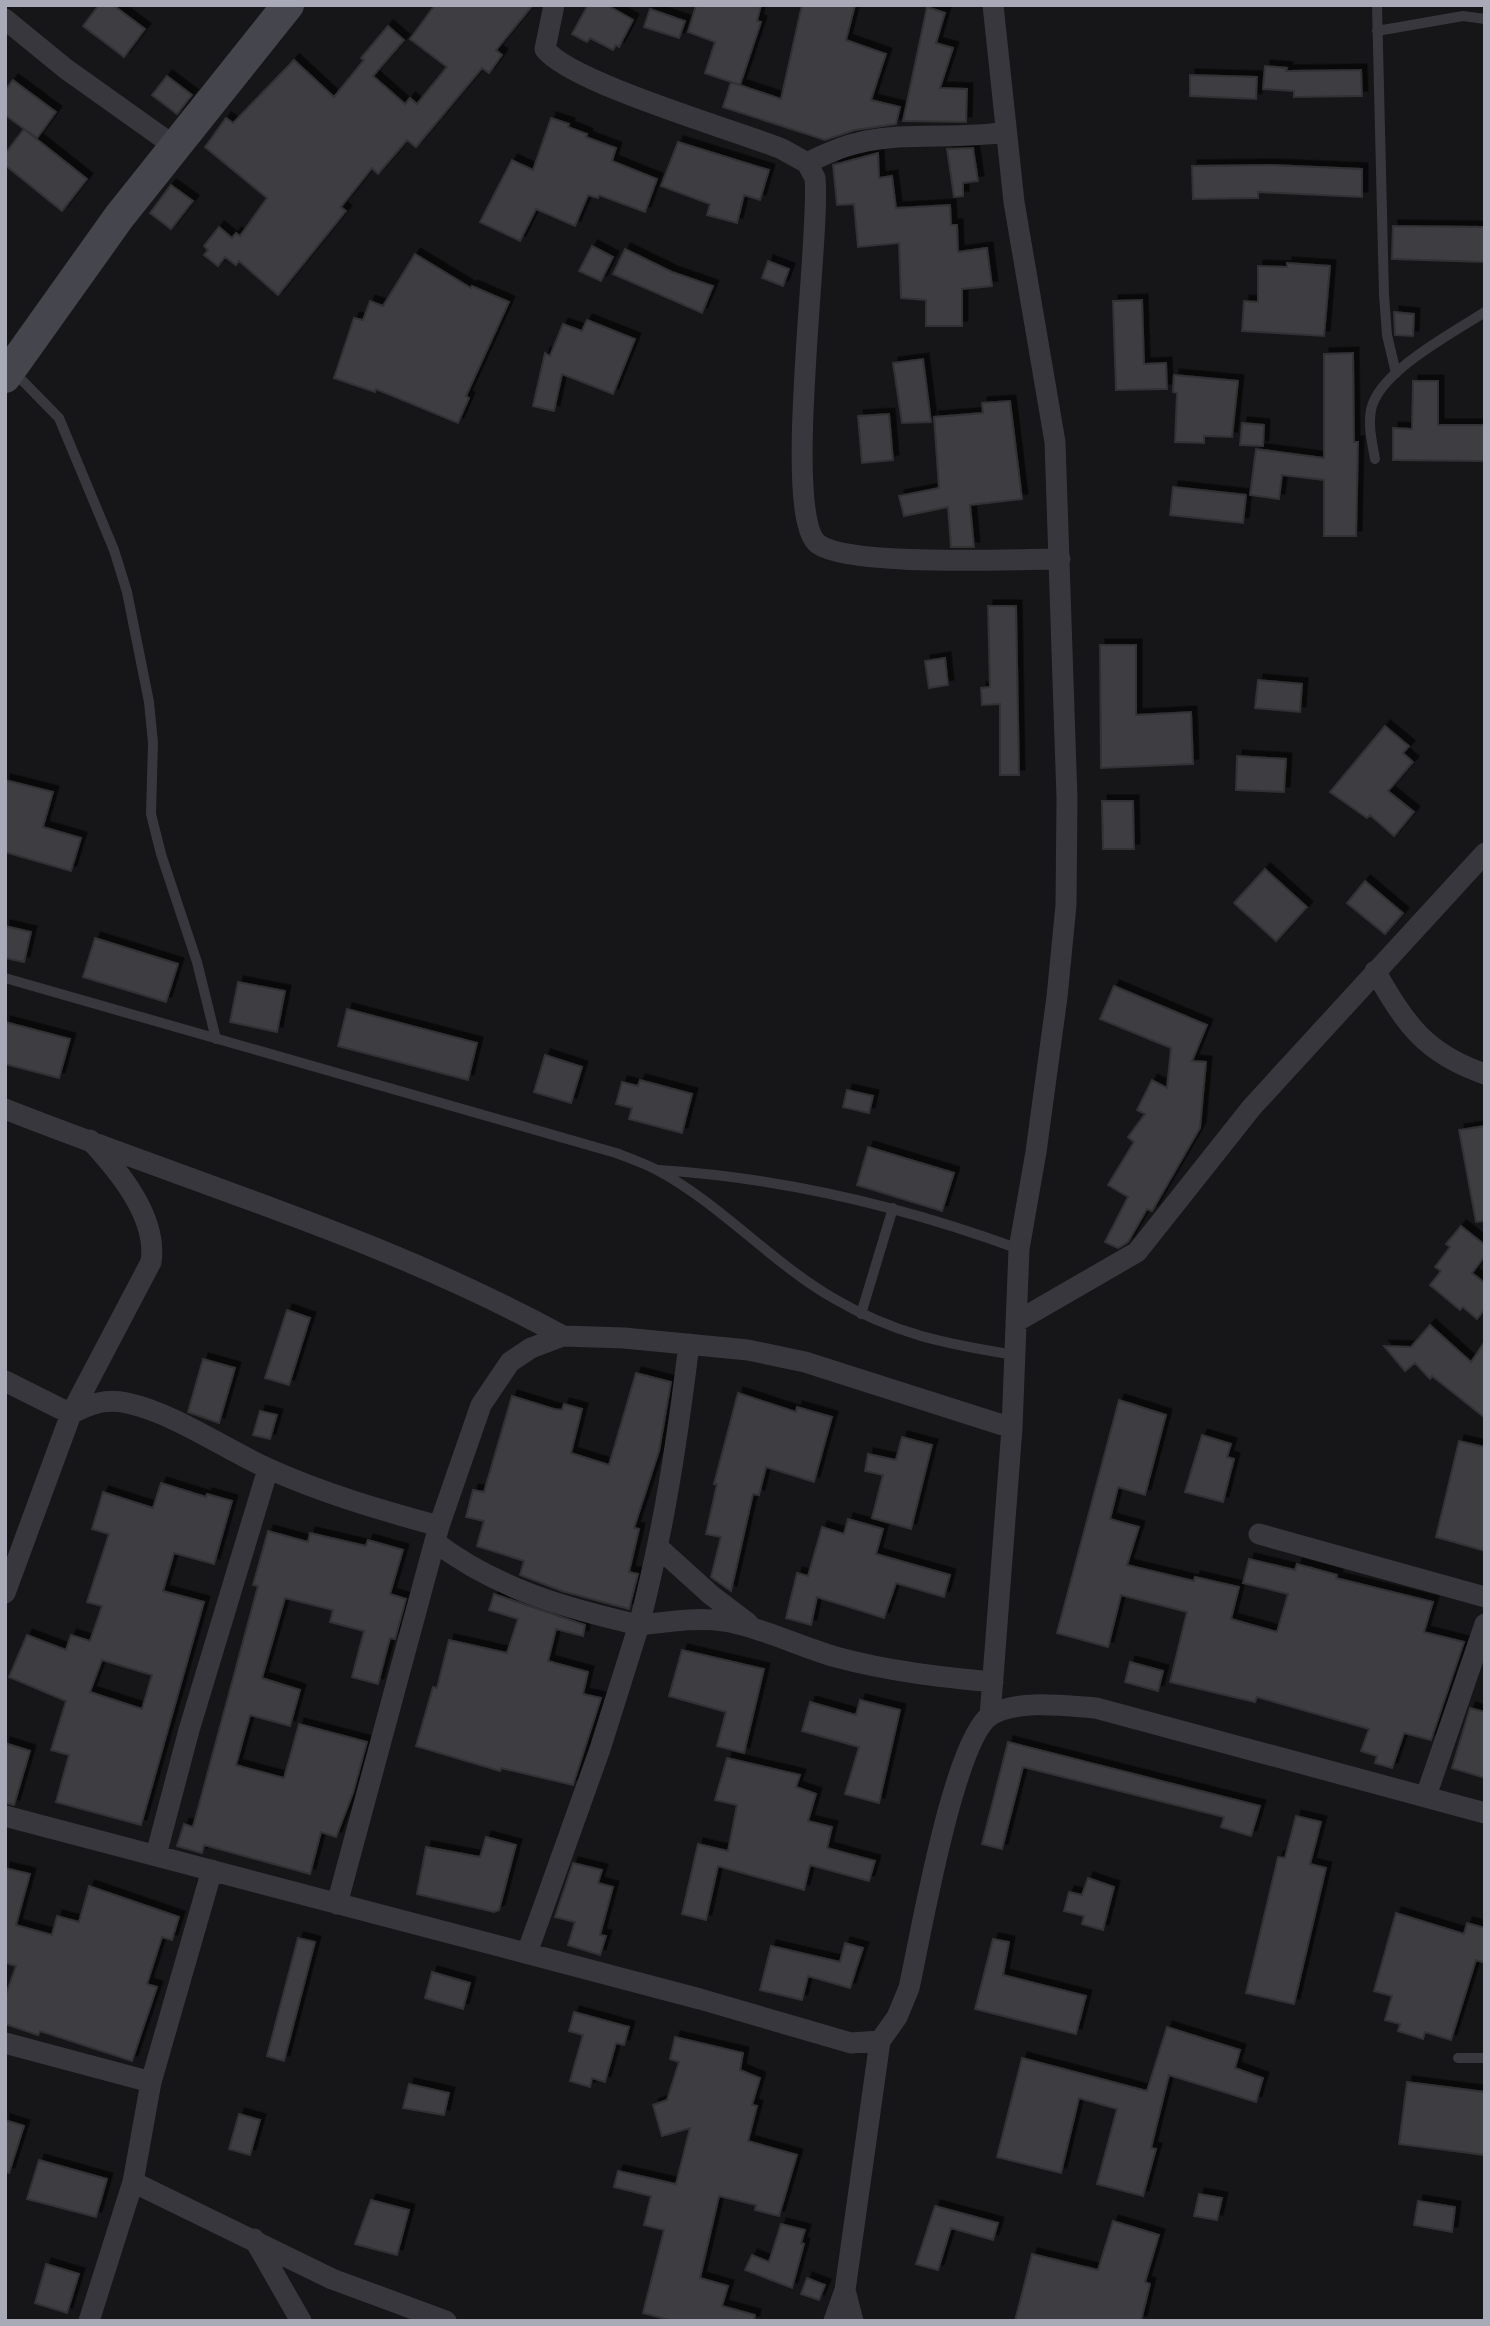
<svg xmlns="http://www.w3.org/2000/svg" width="1490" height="2326" viewBox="0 0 1490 2326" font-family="'DM Sans',sans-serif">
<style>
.building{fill:#3e3e42;stroke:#313034;stroke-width:2;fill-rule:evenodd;filter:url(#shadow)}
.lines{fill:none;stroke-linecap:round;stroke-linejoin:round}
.service{stroke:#37373d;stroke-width:10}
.minor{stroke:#37373d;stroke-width:21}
.secondary{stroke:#45454d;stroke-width:32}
</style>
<defs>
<filter id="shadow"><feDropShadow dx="5.5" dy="-5.5" stdDeviation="0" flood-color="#0009"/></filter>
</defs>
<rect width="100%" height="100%" fill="#161618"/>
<path class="building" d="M99,5H113L145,29L124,57L83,26Z
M435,5H533L496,50L502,55L489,73L482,68L416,147L407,140L378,174L372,168L341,207L346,211L278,295L239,261L236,265L225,257L218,266L204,255L208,250L204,246L219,227L232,238L236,233L240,236L267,198L205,147L226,118L233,123L294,60L334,97L364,60L361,58L388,26L404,40L373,76L405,104L410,98L417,104L447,67L410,39Z
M588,5H607L633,20L619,47L616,45L613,50L590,38L587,42L572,34Z
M696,5H761L757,21L761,22L740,85L705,73L715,42L688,32Z
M802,5H855L846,40L886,54L871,100L900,107L896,124L855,130L825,140L723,107L731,82L781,99Z
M927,7L945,13L936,43L953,48L940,88L967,89L966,122L903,121Z
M650,9L685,21L679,38L644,27Z
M1265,66L1287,68L1286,71L1361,70L1362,96L1294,97V91L1263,89Z
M1190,75L1257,77L1256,99L1190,96Z
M167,76L192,95L177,114L152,95Z
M13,80L56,112L37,138L5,115V90Z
M551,118L569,124L568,127L587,134L586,137L616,148L612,161L657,179L645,212L599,195L598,198L588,195L575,226L536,209L520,241L480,222L512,160L533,170Z
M24,129L87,179L62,211L5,165V154Z
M678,142L769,170L760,200L744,195L737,223L707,215L710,204L661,186Z
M973,148L978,181L963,183V196L954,197L947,149Z
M878,153L879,178L892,176L896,208L950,205L951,225H957L958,252L987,248L992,286L962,289V326H926V300L901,298L899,243L858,247L854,204L837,205L833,165Z
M1271,165L1362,169V197L1258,192V198L1193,199L1192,166Z
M171,185L193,201L171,229L150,213Z
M1393,226L1485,227V262L1392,259Z
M592,246L613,257L601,281L579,271Z
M625,249L672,272L713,286L702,313L613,274Z
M415,254L471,288L472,286L509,302L466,396L469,398L458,423L376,389L375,392L334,378L354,318L363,320L370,301L383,306Z
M768,261L789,269L783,286L762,278Z
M1287,263L1330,266L1324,336L1242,331L1244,301L1258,302V266L1287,267Z
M1142,300L1144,364L1166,363L1167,389L1116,390L1113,301Z
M1394,312L1414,314L1413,336L1395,335Z
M587,320L635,339L613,394L562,374L554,411L533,406L545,353L550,356L563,324L582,331Z
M1353,353L1354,442H1358L1356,536H1324V480L1282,475L1279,499L1250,495L1256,449L1324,458V354Z
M923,359L931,422L902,423L893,363Z
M1174,375L1238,381L1232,437L1204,436V443L1175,442L1177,393L1173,392Z
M1413,381H1438V425H1485V461L1393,460V428L1412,429Z
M1010,401L1022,499L970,505L974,547H951L948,507L904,516L899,496L939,488L934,417L983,413L982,403Z
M889,414L893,460L862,463L858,416Z
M1242,423L1264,425L1263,446L1240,445Z
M1173,487L1246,495L1243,523L1170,515Z
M988,606H1016L1019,775H1000V704L982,705L981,688L990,687Z
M1100,645H1136V715L1191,712L1193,764L1101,768Z
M945,658L948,685L929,688L925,661Z
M1258,680L1302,684L1300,712L1255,708Z
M1385,726L1409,746L1403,753L1413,762L1388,791L1414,812L1394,836L1370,815L1367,818L1330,792Z
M1237,756L1286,759L1284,792L1236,790Z
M5,780L53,792L43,827L81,838L71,871L5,852Z
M1102,801H1133L1134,849H1103Z
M1265,869L1307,907L1276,941L1234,903Z
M1365,881L1403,913L1385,934L1347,903Z
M5,926L31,932L24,962L5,958Z
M95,938L178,964L166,1002L83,977Z
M238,982L285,991L277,1032L230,1022Z
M1114,986L1207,1025L1192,1061L1206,1062L1200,1128L1152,1211L1147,1209L1128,1242L1118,1248L1105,1242L1128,1197L1108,1185L1134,1142L1128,1137L1145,1114L1137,1110L1152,1080L1167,1088L1171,1048L1100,1019Z
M347,1009L477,1043L468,1080L338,1046Z
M5,1022L70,1039L59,1078L5,1064Z
M545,1055L582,1067L571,1103L534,1092Z
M640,1080L692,1094L682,1133L629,1119L632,1108L616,1104L622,1082L638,1086Z
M847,1090L873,1096L869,1113L843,1107Z
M1485,1126V1221L1476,1222L1459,1130Z
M868,1147L954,1173L942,1211L857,1185Z
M1461,1226L1485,1245V1256L1472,1273L1485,1283V1309L1477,1319L1463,1307L1460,1310L1430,1285L1441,1271L1435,1267L1450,1247L1446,1244Z
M287,1310L310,1318L289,1385L265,1378Z
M1430,1325L1471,1362L1485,1341V1418L1432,1376L1430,1379L1415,1363L1405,1371L1384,1346L1411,1347Z
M203,1359L235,1368L219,1423L188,1412Z
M636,1373L671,1382L659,1451L634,1528L639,1529L629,1572L638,1574L629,1609L562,1591L520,1575L524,1561L477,1546L484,1521L466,1517L473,1490L484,1492L512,1396L554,1409L562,1410L564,1404L582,1409L571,1453L609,1465Z
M738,1393L796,1412L797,1407L832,1417L814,1482L766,1467L759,1495L753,1494L731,1591L711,1577L721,1537L706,1534L717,1484H714Z
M1119,1400L1166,1415L1145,1495L1118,1487L1110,1519L1139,1527L1127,1565L1194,1581L1195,1577L1239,1587L1231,1619L1277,1632L1288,1594L1243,1583L1249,1559L1295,1570L1297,1564L1337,1575L1336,1578L1433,1602L1424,1632L1464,1642L1431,1740L1404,1733L1392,1768L1375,1763L1377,1756L1361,1751L1369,1729L1257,1697L1255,1702L1170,1682L1187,1612L1121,1595L1108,1647L1057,1633Z
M260,1411L277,1415L270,1439L253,1435Z
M1202,1435L1231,1444L1227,1457L1234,1459L1223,1502L1185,1492Z
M902,1437L932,1445L911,1529L872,1518L883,1475L865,1471L868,1454L896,1460Z
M1459,1441L1485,1447V1551L1436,1537Z
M161,1483L206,1497L207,1494L232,1501L214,1564L174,1553L163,1591L204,1602L141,1825L56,1802L69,1755L51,1750L66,1701L9,1677L27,1635L66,1650L71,1635L90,1641L102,1606L87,1602L109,1534L92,1529L103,1492L153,1508ZM102,1660L152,1675L142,1709L90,1692Z
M848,1519L883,1529L876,1554L950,1575L944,1597L896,1583L884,1618L817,1597L811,1625L786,1618L797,1573L808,1576L822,1527L844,1534Z
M268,1531L308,1542L310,1533L366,1546L368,1540L403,1550L390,1594L406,1599L395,1639L390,1638L378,1684L352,1677L364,1631L330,1622L333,1610L285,1598L262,1678L300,1690L290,1726L250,1715L236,1765L284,1778L299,1724L367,1742L353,1793L336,1837L321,1832L310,1874L204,1845L202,1853L177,1846L184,1824L193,1827L258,1586L253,1585Z
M494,1594L585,1625L583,1636L556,1629L548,1661L588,1672L583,1694L601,1698L573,1785L501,1768L500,1771L416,1746L433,1687L437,1688L449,1640L507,1653L518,1619L489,1610Z
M682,1650L764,1669L744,1753L717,1746L726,1712L669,1696Z
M1130,1662L1163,1671L1158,1691L1125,1682Z
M860,1700L900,1710L879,1803L845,1794L859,1747L802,1731L810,1702L856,1715Z
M1470,1708L1485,1712V1778L1452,1768Z
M1008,1742L1260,1806L1251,1836L1221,1827L1224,1817L1023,1767L1002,1849L982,1844Z
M5,1743L30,1751L14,1805L5,1803Z
M727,1758L800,1775L796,1787L816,1794L808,1821L832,1827L827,1848L875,1861L869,1881L810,1865L804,1890L718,1866L706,1920L682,1914L698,1844L728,1851L737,1805L715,1800Z
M1296,1816L1321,1822L1310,1864L1326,1868L1294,2004L1246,1993L1278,1857L1285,1858Z
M486,1837L516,1845L499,1910L494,1912L417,1894L426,1847L480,1857Z
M573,1863L602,1870L598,1883L613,1887L600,1935L606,1936L600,1955L568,1945L575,1922L555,1917Z
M5,1868L30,1874L16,1925L52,1935L57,1916L79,1922L89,1886L179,1917L172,1940L162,1937L147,1984L157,1987L132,2061L40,2031L38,2035L5,2024V1997L16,1966L5,1963Z
M1088,1878L1114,1887L1103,1930L1082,1924L1084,1916L1064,1911L1069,1892L1082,1895Z
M1396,1913L1464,1934L1467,1923L1485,1928V1963L1476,1960L1451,2040L1425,2032L1423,2039L1398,2031L1400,2024L1385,2020L1392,1996L1374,1991Z
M298,1938L315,1942L284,2061L267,2056Z
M993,1939L1009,1942L1003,1975L1086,1996L1076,2034L975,2009Z
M845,1943L863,1948L850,1988L808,1976L802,2000L760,1990L771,1946L840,1962Z
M432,1972L470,1983L463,2009L425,1998Z
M574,2012L629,2027L624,2045L616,2043L605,2082L592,2078L590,2087L570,2081L583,2035L569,2031Z
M1167,2027L1240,2050L1235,2068L1263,2078L1256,2102L1169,2075L1151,2148L1156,2149L1143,2196L1097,2184L1117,2109L1079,2098L1061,2173L997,2157L1022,2058L1147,2091Z
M675,2037L743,2053L740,2070L760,2078L752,2105L757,2106L748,2141L797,2155L779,2216L755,2210L756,2205L719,2196L700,2278L728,2286L722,2306L755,2315L754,2321H673L643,2313L664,2230L644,2225L651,2196L614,2187L618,2171L676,2184L690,2128L662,2136L653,2105L667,2100L679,2062L670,2059Z
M1407,2082L1485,2092V2155L1399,2144Z
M409,2084L449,2093L444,2115L403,2108Z
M239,2114L260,2120L250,2155L229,2149Z
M5,2120L24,2126L9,2173L5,2172Z
M39,2160L107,2179L96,2217L27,2199Z
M1199,2194L1222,2198L1217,2220L1194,2216Z
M371,2200L409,2210L397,2255L355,2244Z
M1418,2201L1455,2207L1452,2232L1414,2225Z
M935,2206L998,2223L993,2240L951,2228L938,2270L916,2264Z
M1113,2221L1159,2235L1145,2282L1150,2284L1141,2321H1015L1032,2254L1098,2270Z
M781,2224L805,2230L801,2243L804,2244L792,2288L745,2270L752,2255L769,2262Z
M46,2264L79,2274L67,2313L35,2303Z
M807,2278L825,2285L819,2300L801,2294Z"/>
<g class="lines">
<path class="service" d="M1377,5L1384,295L1387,335L1396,373
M1377,31L1463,16L1485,19
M13,371L59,418L114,550L127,592L149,702L153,743L151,814L161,854L197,962L216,1039
M1375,459C1372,442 1368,426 1371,410C1378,372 1454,332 1485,312
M5,978L616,1153C629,1158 643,1163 655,1169C717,1201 771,1262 833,1298C894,1334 946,1344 1015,1355
M659,1170C783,1178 902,1206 1019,1249
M861,1314L893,1208
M1458,2058H1485"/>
<path class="minor" d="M554,5L545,49C569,82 734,130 782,149L807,163L815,178C821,236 781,516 818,544C849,567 1015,559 1060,559
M5,19L66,69L177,148
M807,163C823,155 840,147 858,143C906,131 957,140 1006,132
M1375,971C1406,1024 1424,1053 1485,1074
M5,1109C192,1183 386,1239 563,1336
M1016,1322L1137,1252L1252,1107L1485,853
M5,1381L71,1414L151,1262C158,1218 119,1171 90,1140
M1259,1534L1485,1597
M435,1542C497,1589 565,1608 639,1625C664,1529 677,1442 689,1344
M659,1548L711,1595L748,1623
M5,1593L71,1414C90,1404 106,1398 127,1403C174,1413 223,1448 267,1468C322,1493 380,1510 439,1526
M990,1716L1012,1428L1019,1249L1036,1152L1057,997L1066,905L1067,799L1055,442L1014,202L993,5
M1426,1796L1485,1624
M5,1816L700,1999L851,2043L880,2041L897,2017L909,1988C920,1939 954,1738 991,1715C1017,1699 1067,1706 1096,1708L1485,1813
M156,1855L189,1730L268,1469
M337,1904L439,1526L481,1405L510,1362L531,1348L563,1336L624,1338L748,1350L805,1362L1012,1428
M527,1953L600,1749L639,1625C667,1622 696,1617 724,1621C763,1628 798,1646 836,1657C887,1671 940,1677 993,1682
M5,2043L151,2082
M133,2182L332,2279L446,2321
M254,2239L301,2321
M845,2290L853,2321
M89,2321L133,2182L151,2082L212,1870
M834,2321L845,2290L880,2041"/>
<path class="secondary" d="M5,377L119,217L288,5"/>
</g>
<rect width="1490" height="2326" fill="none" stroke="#a8aab7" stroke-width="14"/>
</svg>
